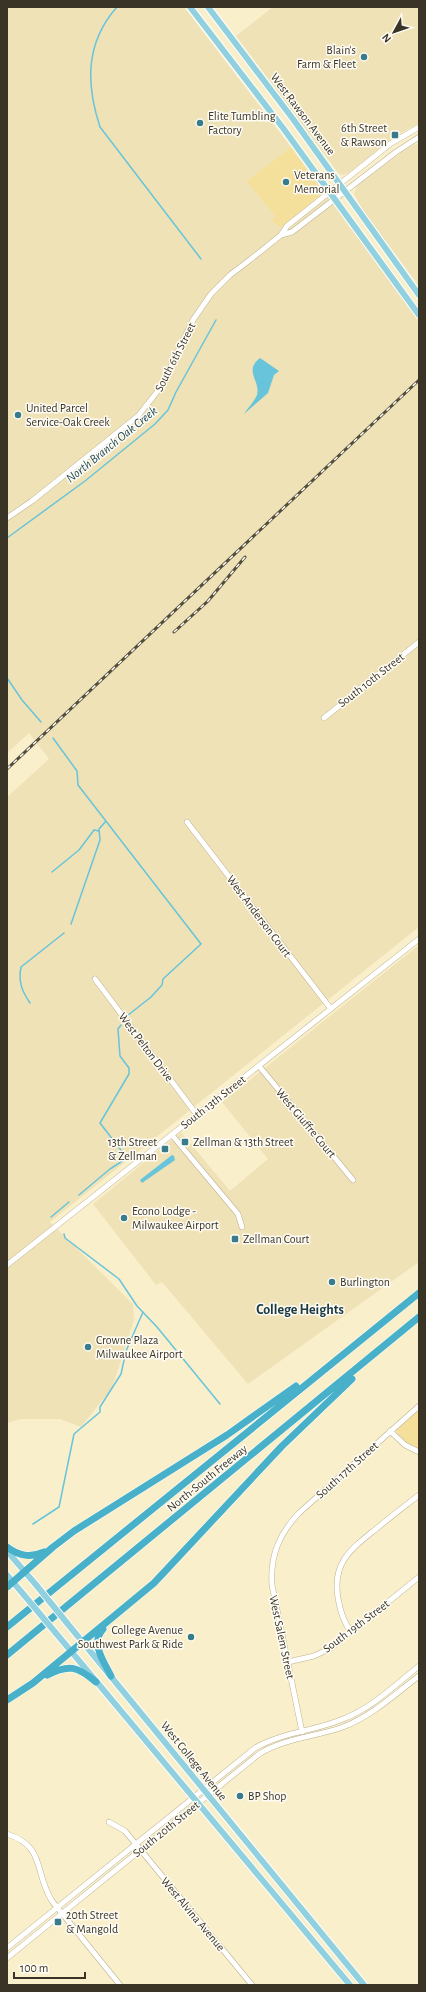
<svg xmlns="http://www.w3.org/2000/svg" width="426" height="1992" viewBox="0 0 426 1992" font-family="'Alegreya Sans',sans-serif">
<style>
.built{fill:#f0e2b7}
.green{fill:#f5e09b}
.water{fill:#67c4db}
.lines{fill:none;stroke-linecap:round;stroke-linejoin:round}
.stream{stroke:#67c4db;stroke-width:1.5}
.minor-casing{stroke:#bcb18f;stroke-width:6}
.major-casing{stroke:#fff;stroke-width:8}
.highway-casing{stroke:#fff;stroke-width:8}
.minor{stroke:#fff;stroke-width:5}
.major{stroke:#91d0df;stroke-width:6}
.highway{stroke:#48b1c9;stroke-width:7}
.rail-casing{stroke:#534d3c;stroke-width:3}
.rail{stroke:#fefcf5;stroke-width:1.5;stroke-dasharray:4.5;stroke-linecap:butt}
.major-bridge-casing{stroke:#fff;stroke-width:8;stroke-linecap:butt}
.major-bridge{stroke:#91d0df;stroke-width:6}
.poi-dot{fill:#387b8b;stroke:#fefcf5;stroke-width:1.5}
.labels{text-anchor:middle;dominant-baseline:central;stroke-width:3;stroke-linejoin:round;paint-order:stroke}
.poi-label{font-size:12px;fill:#393426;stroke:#fefcf5;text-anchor:start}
.street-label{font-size:12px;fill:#393426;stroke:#fefcf5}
.water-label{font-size:13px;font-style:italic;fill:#224c56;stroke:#fefcf5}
.quarter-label{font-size:14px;font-weight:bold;fill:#1a3a41;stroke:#fefcf5}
</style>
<rect width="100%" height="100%" fill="#faefcb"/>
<path class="built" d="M7,7H184L291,147L419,321V927L50,1222L133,1304L134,1320L112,1388L81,1427L60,1419H21L7,1423V797L49,759L29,733L7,753Z
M273,7H419V123L394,137L348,173L343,175L339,174L236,36Z
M419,142V286L362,209L354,194L357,186L406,149Z
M419,945V1262L248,1384L162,1282L156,1285L93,1204L181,1132L230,1191L268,1159L222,1102Z"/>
<path class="green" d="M291,147L321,191L320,195L281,227L278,226L272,220L276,217L247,181Z
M419,1410V1449C411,1445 399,1440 396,1430Z"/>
<path class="water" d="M260,358L279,371L274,375L268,393L244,414C248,408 254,402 257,395C261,381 243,371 260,358Z
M172,1155L174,1156L175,1160L142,1183L140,1180Z"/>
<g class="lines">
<path class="stream" d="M117,7C85,43 86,84 100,127L201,259
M7,538L85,481L155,424L168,410L176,392L216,320
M7,678L22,700L41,722
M53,738L77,771L78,785L201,944L163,979L162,985L151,997L127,1016
M52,872L79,850L94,830L99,831
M71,924L100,840L99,829L106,821
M30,1003C22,991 18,982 21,967L64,933
M79,1195L110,1169L127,1158L100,1123L129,1074V1068L120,1056L118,1029L121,1025
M51,1217L69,1202
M64,1234L65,1238L119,1279L137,1306L157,1327L220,1404
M33,1524L59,1507L74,1434L100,1412V1407L121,1374L126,1351L143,1312"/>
<g class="minor-casing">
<path id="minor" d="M281,235L287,226L390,144L419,127
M7,518L32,501L138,416L161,387L193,320L211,294L230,275L251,259L281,235L292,232L396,152L419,137
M324,718L419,642
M187,822L331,1009
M95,979L197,1115
M259,1066L353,1180
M172,1135L238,1214L242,1227
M7,1265L419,939
M390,1431L405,1445L419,1452
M351,1632C343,1621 340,1611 338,1598C332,1562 351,1549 376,1529C390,1517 405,1506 419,1495
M288,1662L314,1656L331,1648L419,1577
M302,1732L272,1585C270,1556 279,1534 299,1513L419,1406
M109,1822L125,1831L252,1985
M7,1834C46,1846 34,1873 52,1901L120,1985
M7,1948L255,1748C283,1732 315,1731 343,1719C372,1708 395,1685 419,1666
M7,1958L259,1754C285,1738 315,1737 343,1727C372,1716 395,1694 419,1676"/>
</g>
<g class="major-casing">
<path id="major" d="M190,7L283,128L419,315
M208,7L293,119L419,295
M7,1551L37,1586
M7,1575L24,1595
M67,1623L364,1985
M55,1632L350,1985"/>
</g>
<g class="highway-casing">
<path id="highway" d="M7,1547C19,1556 30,1558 44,1552
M7,1587L53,1547L74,1531L227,1435L296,1386
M7,1627L419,1293
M103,1629C90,1643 104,1662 111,1676
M7,1655L419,1317
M47,1675C69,1664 77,1666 96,1682
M7,1700L33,1683L154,1583L282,1446L352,1379"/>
</g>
<use href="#minor" class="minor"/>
<use href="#major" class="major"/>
<use href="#highway" class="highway"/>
<g class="rail-casing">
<path id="rail" d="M174,632L208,601L245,557
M7,769L419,380"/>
</g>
<use href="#rail" class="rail"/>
<g class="major-bridge-casing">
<path id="major-bridge" d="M37,1586L67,1623
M24,1595L55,1632"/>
</g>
<use href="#major-bridge" class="major-bridge"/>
</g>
<g class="poi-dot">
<circle cx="364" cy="57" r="4"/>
<circle cx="200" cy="123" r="4"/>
<rect x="391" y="131" width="8" height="8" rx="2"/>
<circle cx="286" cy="182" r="4"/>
<circle cx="18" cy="415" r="4"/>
<rect x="181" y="1138" width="8" height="8" rx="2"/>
<rect x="161" y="1145" width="8" height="8" rx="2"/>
<circle cx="124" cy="1218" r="4"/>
<rect x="231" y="1235" width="8" height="8" rx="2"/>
<circle cx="332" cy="1282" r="4"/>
<circle cx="88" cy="1347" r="4"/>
<circle cx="191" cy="1637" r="4"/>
<circle cx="240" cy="1796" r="4"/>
<rect x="54" y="1918" width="8" height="8" rx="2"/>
</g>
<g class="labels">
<g class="poi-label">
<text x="356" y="50" text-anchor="end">Blain's<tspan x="356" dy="14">Farm &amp; Fleet</tspan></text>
<text x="208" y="116">Elite Tumbling<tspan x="208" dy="14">Factory</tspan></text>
<text x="387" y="128" text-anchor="end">6th Street<tspan x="387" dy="14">&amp; Rawson</tspan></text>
<text x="294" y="175">Veterans<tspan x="294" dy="14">Memorial</tspan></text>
<text x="26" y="408">United Parcel<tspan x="26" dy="14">Service-Oak Creek</tspan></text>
<text x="157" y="1142" text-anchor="end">13th Street<tspan x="157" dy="14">&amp; Zellman</tspan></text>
<text x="193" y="1142">Zellman &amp; 13th Street</text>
<text x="132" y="1211">Econo Lodge -<tspan x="132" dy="14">Milwaukee Airport</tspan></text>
<text x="243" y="1239">Zellman Court</text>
<text x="340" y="1282">Burlington</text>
<text x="96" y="1340">Crowne Plaza<tspan x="96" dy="14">Milwaukee Airport</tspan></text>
<text x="183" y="1630" text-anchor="end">College Avenue<tspan x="183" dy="14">Southwest Park &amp; Ride</tspan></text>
<text x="248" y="1796">BP Shop</text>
<text x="66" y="1915">20th Street<tspan x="66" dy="14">&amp; Mangold</tspan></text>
</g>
<g class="street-label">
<text transform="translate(303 114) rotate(53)">West Rawson Avenue</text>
<text transform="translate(175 357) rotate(-63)">South 6th Street</text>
<text transform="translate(371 680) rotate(-38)">South 10th Street</text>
<text transform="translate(259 916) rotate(53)">West Anderson Court</text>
<text transform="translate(146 1047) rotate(53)">West Pelton Drive</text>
<text transform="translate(213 1102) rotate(-38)">South 13th Street</text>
<text transform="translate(306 1123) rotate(50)">West Giuffre Court</text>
<text transform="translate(347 1470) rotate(-42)">South 17th Street</text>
<text transform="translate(207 1478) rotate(-39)">North-South Freeway</text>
<text transform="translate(356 1626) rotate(-37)">South 19th Street</text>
<text transform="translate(282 1637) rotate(78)">West Salem Street</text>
<text transform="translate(194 1761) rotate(51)">West College Avenue</text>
<text transform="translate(166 1829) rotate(-39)">South 20th Street</text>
<text transform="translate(193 1914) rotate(50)">West Alvina Avenue</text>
</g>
<g class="water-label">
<text transform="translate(112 445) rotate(-39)">North Branch Oak Creek</text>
</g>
<g class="quarter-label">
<text x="300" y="1310">College Heights</text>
</g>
</g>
<rect width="426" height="1992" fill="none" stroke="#393426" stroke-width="16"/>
<g transform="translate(394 32) rotate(230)" stroke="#fefcf5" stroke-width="3" paint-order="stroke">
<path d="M0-3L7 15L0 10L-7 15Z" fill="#393426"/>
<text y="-6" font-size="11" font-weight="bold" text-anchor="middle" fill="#393426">N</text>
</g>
<path d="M14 1972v6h71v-6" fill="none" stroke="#393426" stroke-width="2"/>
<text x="20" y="1972" font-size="12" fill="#393426" stroke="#fefcf5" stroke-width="3" paint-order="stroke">100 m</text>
</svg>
